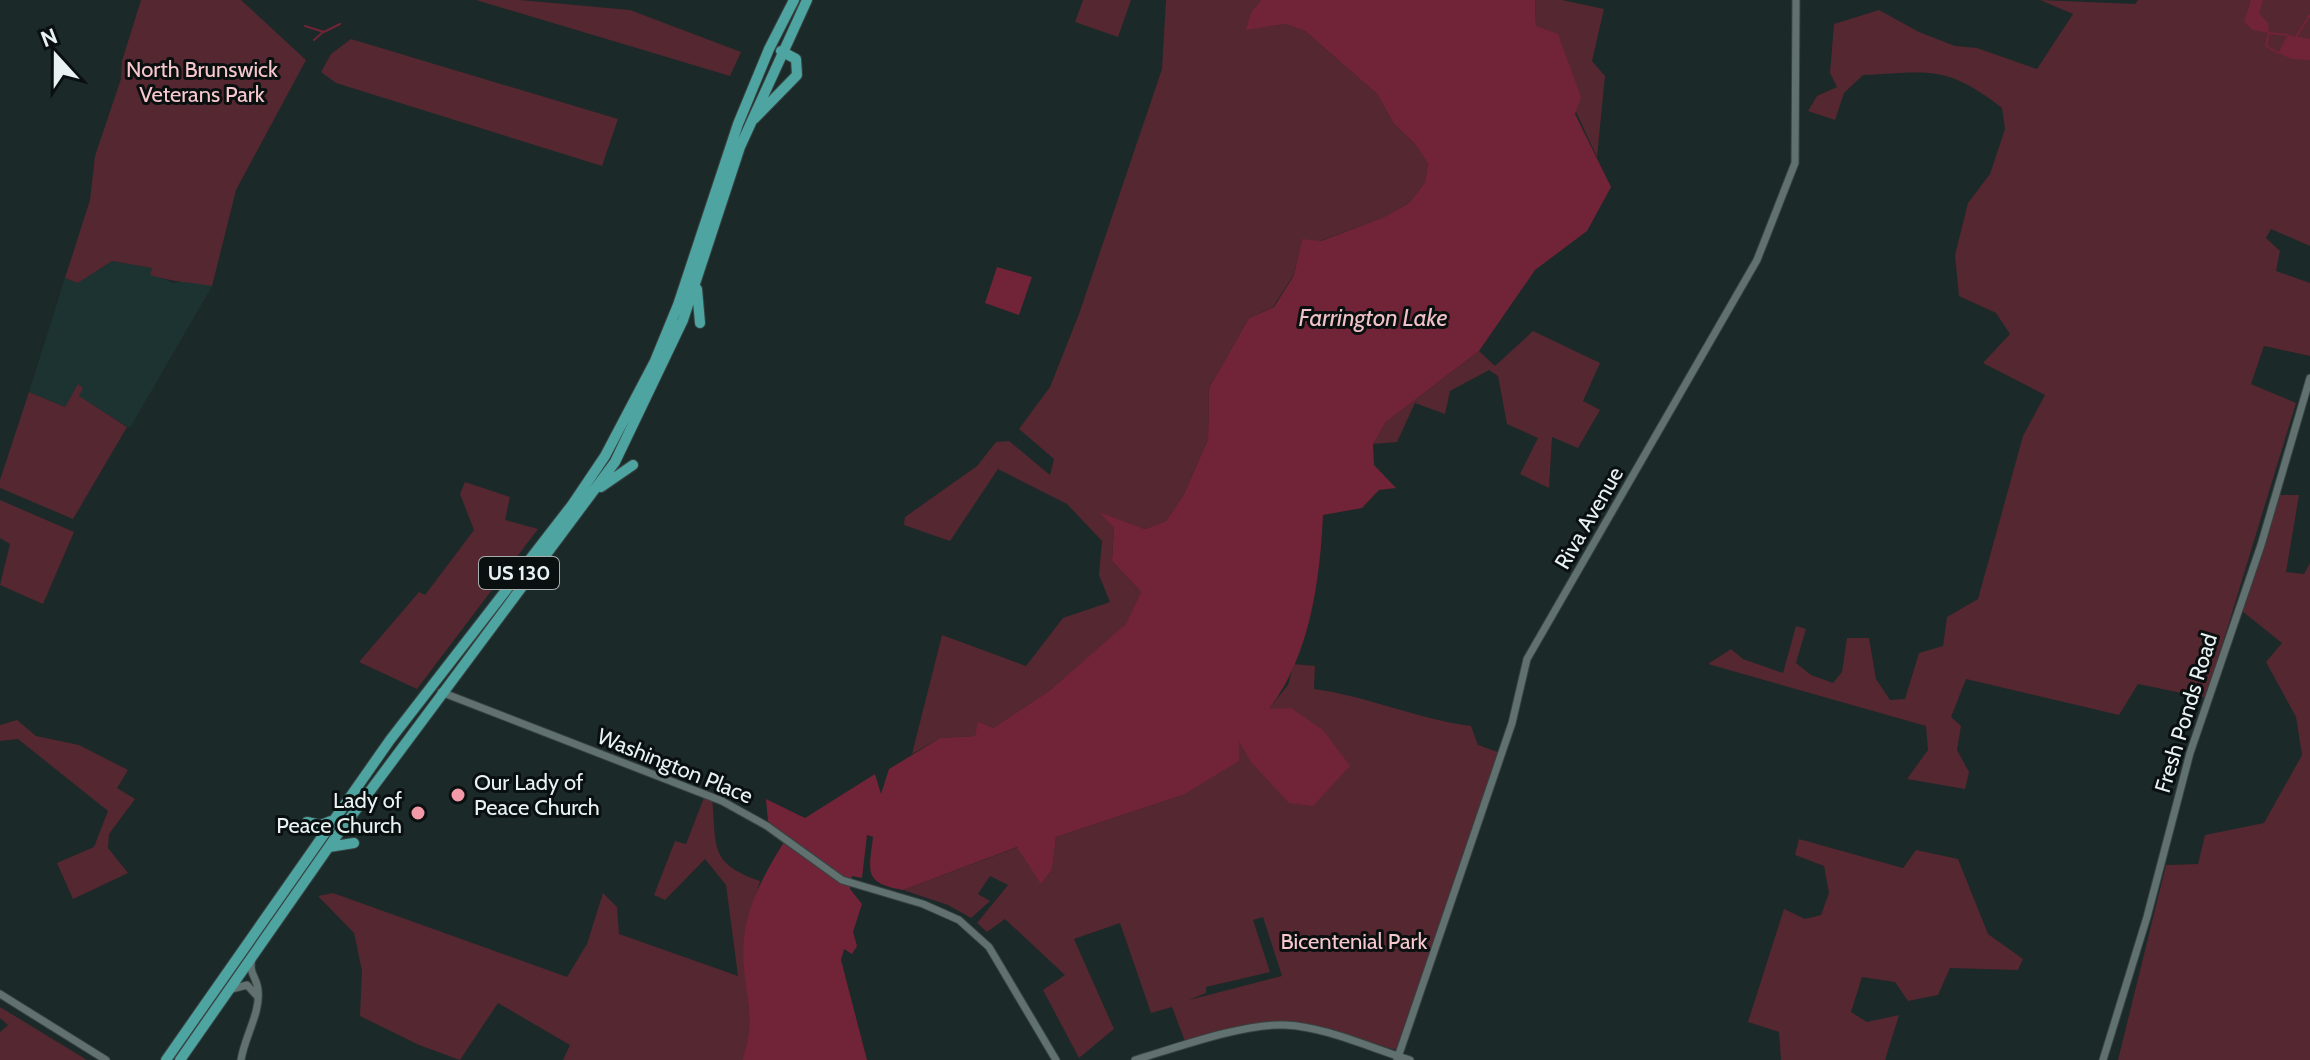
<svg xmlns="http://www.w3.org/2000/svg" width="2310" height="1060" viewBox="0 0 2310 1060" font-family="Cabin,sans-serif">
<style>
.built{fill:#1c3332}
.green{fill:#552730;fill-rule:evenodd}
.water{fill:#712437}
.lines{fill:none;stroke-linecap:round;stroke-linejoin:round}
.stream{stroke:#712437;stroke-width:2}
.tertiary-casing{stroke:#374342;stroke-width:9}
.trunk-casing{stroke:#374342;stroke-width:12}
.tertiary{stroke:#617170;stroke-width:7}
.trunk{stroke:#4da4a1;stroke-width:10}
.poi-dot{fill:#f39aa9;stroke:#0a1010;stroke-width:3}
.labels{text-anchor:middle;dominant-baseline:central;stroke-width:6;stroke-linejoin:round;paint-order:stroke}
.shield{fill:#0a1010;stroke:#a6aeae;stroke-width:2}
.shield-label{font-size:20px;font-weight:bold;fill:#e9f2f2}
.park-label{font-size:22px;fill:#f7c7ce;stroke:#0a1010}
.street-label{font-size:22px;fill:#e9f2f2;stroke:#0a1010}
.poi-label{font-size:22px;fill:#e9f2f2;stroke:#0a1010;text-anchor:start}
.water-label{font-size:24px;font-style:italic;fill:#f1c1c8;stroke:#0a1010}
</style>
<rect width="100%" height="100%" fill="#1b2928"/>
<path class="built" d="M112,261L153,268L150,274L174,283L188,280L212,286L130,428L73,393L65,407L29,392L65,278L78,283Z"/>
<path class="green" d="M141,0H241L306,60L236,190L212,286C190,282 171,282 150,275L152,268L112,261L78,283L65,278L90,200L95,156L121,79L122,61Z
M476,0H520L630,10L741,52L730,76Z
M1083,0H1131L1118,37L1075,22Z
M1166,0H1261L1251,12L1247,29L1285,24L1305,31L1377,94L1394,124L1415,144L1428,164L1425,182L1409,203L1384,217L1320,241L1302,240L1294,274L1273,307L1249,318L1209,388L1208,439L1184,494L1166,521L1145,529L1101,513L1114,528L1112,561L1141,592L1127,624L1049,691L993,728L975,736L940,738L912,754L942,635L1026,666L1063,618L1110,602L1099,575L1102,541L1067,504L998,469L950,541L904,525L905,517L977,466L996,442L1009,441L1050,475L1054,459L1019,429L1050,387L1079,314L1162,69Z
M1535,0H1562L1604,9L1592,61L1605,76L1597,157L1536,26Z
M2040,0L2135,4L2138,0H2310V246L2271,229L2266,238L2280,251L2276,271L2310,283V356L2264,346L2251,384L2296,403L2206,698L2138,684L2119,715L1966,679L1951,717L1961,726L1957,750L1969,772L1965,789L1907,779L1928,750L1926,726L1708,664L1731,649L1743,659L1783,673L1796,626L1806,629L1796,663L1811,675L1833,683L1842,672L1847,638H1869L1876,679L1890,700L1905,699L1919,653L1943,646L1947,617L1978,599L2023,436L2045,395L1983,363L2010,334L1996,313L1959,296L1955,255L1968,203L1990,174L2005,129L2002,108C1946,64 1929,72 1863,75L1844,93L1835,120L1808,111L1817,96L1837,87L1830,73L1834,24L1879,10L1919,32L1955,46L1977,48L2037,69L2073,14Z
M351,39L618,119L602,166L336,83L321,72L331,54Z
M1533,331L1600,363L1583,401L1600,410L1578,448L1552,437L1549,488L1520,474L1538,438L1507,424L1498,376L1489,370L1450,391L1445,414L1415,403L1397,442L1373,444L1386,422L1479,351L1495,366Z
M78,384L83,388L79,396L127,427L73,519L0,488V480L29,392L65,407Z
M465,482L510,497L505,520L538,529L417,689L359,662L419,592L425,595L474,530L460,494Z
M2274,495H2299L2286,572L2304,574L2310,563V1060H2118L2166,865L2198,864L2205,835L2264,823L2302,755L2296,717L2266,662L2282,643L2242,611Z
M0,500L74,532L43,604L0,585L10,544L0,538Z
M1294,664L1315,666L1314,689C1367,696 1417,719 1471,726L1478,745L1498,752L1468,857L1397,1050L1287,1023L1186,1044L1172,1007L1151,1013L1120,923L1074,939L1114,1029L1079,1058L1043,990L1065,975L1005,919L987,932L977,923L1008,885L990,876L978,894L990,901L971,918L948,905L903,890L1018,847L1042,883L1052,870L1056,837L1183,795L1268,710L1288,685ZM1263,917L1282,976L1189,1000L1206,993V987L1270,972L1253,920Z
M17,720L36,736L79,745L128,770L117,788L135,799L109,834L108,848L128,873L73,899L57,863L94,847L108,811L18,739L0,741V725Z
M705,795L712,797C717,847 708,863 760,881L744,938L751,1038L742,1060H563L570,1045L498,1003L460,1060L419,1045L360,1016L362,971L354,933L318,896L333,893L567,977L587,944L603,893L617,907L619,934L738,976L726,885L705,859L665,900L654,895L675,841L686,844Z
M1799,839L1903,868L1916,850L1958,859L1988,934L2023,959L2018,970L1950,968L1938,995L1908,1001L1895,982L1862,977L1851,1012L1867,1022L1899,1015L1885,1060H1781L1779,1032L1748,1022L1784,909L1805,919L1821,915L1829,893L1824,866L1795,855Z
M0,1007L87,1060H0V1032L8,1025L0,1018Z"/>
<path class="water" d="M1261,0H1535L1536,26L1558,34L1581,97L1575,114L1611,187L1587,231L1535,270L1479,351L1386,422L1373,444L1374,465L1396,488L1379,490L1362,508L1323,515C1320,580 1310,656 1269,709L1291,708L1323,730L1350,766L1313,806L1289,803L1251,762L1239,741V761L1183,795L1056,837L1052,870L1041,884L1017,847L903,890C863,883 869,872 873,837L867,835L862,878L852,876L850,889L862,904L853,932L857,946L852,954L844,949L841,960L867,1060H742C760,1016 739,982 744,938C748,901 768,868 787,837L768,821L766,799L805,818L875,774L881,794L889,769L940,738L975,736L978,722L993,728L1049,691L1126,624L1141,592L1112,561L1114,528L1099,512L1145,529L1166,521L1184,494L1208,439L1209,388L1249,318L1274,307L1294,275L1302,239L1321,241L1384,217L1409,203L1425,182L1428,164L1415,144L1394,124L1377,94L1305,31L1285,24L1246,30L1251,12Z
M2251,0H2263L2259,13L2268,23L2269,33L2253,30L2244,22Z
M2288,35L2310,39V60L2292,59L2278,53Z
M997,267L1032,277L1019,315L985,303Z"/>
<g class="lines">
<path class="stream" d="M305,26L324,32L340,24
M2296,37L2310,15
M314,40L322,33
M2278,53L2266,46L2269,33L2288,35"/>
<g class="tertiary-casing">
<path id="tertiary" d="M441,692L722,801L767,826L842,880L923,904L959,920L989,947L1056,1060
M232,989L247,985L257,996
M0,994L106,1060
M241,1060C244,1038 261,1012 258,990C257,977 248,973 252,959
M1135,1060C1175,1048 1244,1023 1285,1025C1327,1027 1370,1048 1410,1060
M1397,1060L1512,723L1527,659L1757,260L1795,163L1796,0
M2103,1060L2147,917L2190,753L2261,545L2310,378"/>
</g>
<g class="trunk-casing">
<path id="trunk" d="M754,119L797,75L796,59L781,51
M697,289L700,323
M601,487L633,465
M307,822L321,825L331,821
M329,847L354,843
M166,1060L390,740L572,505L605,456L655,361L678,305L738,124L769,49L794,0
M180,1060L335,838L615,462L683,320L740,147L807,0"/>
</g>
<use href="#tertiary" class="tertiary"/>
<use href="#trunk" class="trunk"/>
</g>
<g class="poi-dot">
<circle cx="458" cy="795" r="8"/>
<circle cx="418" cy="813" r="8"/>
</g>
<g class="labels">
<rect class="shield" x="479" y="557" width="80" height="32" rx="6"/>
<g class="shield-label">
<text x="519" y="573">US 130</text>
</g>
<g class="park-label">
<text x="202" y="69">North Brunswick<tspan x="202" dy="25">Veterans Park</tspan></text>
<text x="1354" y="941">Bicentenial Park</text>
</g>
<g class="street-label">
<text transform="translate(1589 518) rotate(-60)">Riva Avenue</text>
<text transform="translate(2186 713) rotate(-73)">Fresh Ponds Road</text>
<text transform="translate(675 766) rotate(22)">Washington Place</text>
</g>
<g class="poi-label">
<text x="474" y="782">Our Lady of<tspan x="474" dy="25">Peace Church</tspan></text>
<text x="402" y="800" text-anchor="end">Lady of<tspan x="402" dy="25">Peace Church</tspan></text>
</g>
<g class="water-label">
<text x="1373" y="317">Farrington Lake</text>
</g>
</g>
<g transform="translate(56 56) rotate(339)" stroke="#0a1010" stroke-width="6" paint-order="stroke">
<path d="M0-6L14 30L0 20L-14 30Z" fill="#e9f2f2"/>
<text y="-12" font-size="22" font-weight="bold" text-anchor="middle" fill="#e9f2f2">N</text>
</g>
</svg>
